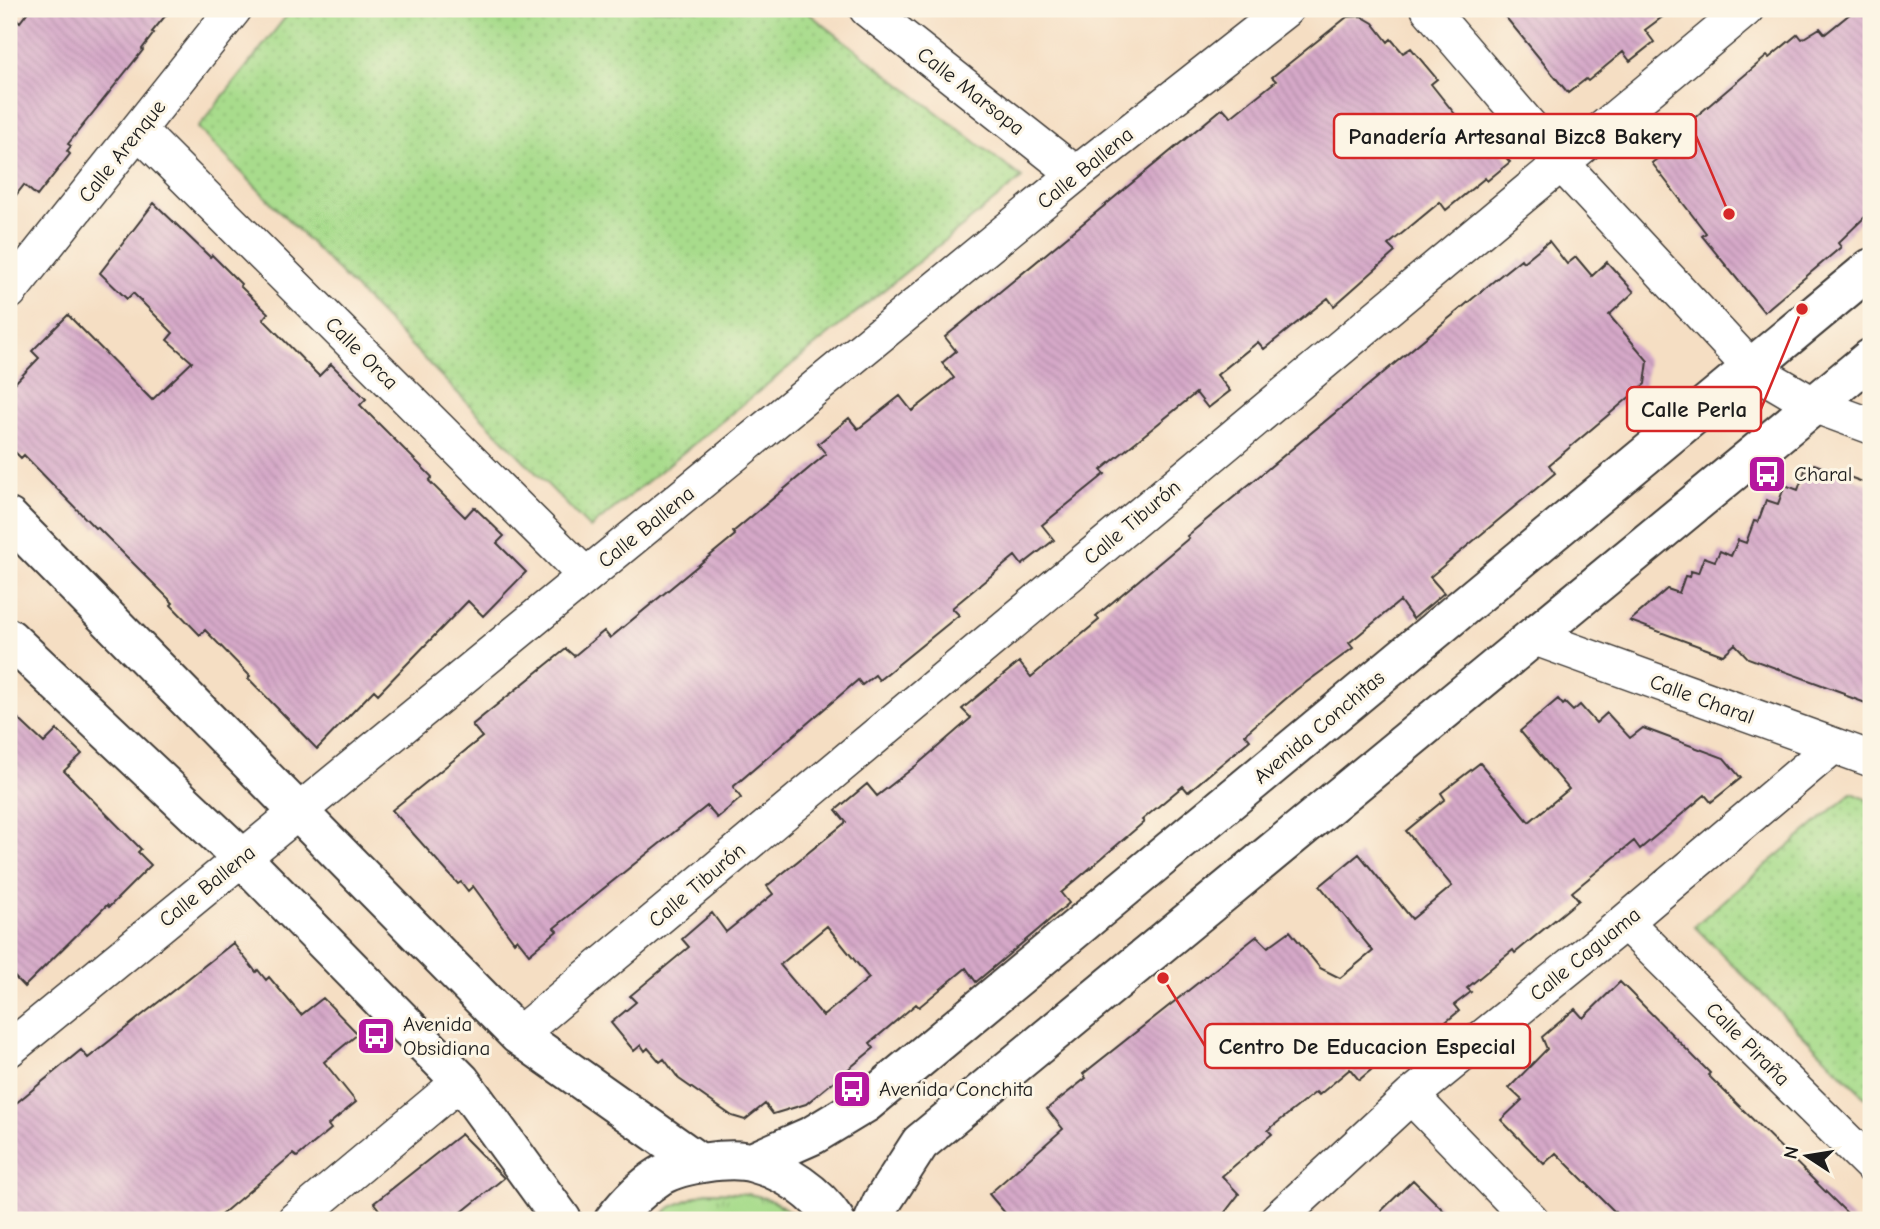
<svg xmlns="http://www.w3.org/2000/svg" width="1880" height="1229" viewBox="0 0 1880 1229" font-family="'Comic Neue',sans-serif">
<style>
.grass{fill:url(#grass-tufts);stroke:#627c54;stroke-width:2}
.park{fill:url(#park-dots);stroke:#627c54;stroke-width:2}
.building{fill:url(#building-back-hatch);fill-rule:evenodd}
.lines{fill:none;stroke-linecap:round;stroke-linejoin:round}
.minor-casing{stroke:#3d3935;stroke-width:38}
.tertiary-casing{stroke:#3d3935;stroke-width:42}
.minor{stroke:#fff;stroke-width:35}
.tertiary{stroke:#fff;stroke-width:38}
.labels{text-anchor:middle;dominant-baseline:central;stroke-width:6;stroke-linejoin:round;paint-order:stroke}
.street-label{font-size:21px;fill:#1c1c1c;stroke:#fcf5e5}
.poi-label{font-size:21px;fill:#1c1c1c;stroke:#fcf5e5;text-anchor:start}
.leader{fill:none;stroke:#d62828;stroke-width:2.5}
.callout-dot{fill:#d62828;stroke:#fcf5e5;stroke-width:2.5}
.callout{fill:#fcf5e5;stroke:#d62828;stroke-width:2.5}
.callout-label{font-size:23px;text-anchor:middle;font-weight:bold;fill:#1c1c1c}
</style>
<defs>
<pattern id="grass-tufts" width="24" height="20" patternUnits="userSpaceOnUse" patternTransform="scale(1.75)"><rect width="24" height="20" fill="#a8dc8c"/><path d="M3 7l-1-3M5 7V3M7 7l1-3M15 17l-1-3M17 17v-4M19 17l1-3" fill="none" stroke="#90bc78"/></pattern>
<pattern id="park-dots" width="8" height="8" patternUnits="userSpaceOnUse" patternTransform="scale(1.75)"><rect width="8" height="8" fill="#a8dc8c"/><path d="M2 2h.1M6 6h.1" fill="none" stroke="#90bc78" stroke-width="1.8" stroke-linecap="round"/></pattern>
<pattern id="building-back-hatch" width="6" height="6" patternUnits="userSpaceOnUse" patternTransform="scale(1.75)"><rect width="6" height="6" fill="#d5a8c8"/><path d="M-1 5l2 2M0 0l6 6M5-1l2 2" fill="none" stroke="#b690ab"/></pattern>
</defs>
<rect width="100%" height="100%" fill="#fcf5e5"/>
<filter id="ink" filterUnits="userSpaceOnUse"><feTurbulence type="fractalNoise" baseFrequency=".0143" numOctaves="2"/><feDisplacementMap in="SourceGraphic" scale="14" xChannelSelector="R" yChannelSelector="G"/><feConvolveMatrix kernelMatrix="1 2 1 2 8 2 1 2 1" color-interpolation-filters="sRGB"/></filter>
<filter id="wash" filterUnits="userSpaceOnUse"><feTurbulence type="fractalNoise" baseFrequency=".00686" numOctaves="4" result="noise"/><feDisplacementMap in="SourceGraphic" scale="28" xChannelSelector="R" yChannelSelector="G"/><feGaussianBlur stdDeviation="1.57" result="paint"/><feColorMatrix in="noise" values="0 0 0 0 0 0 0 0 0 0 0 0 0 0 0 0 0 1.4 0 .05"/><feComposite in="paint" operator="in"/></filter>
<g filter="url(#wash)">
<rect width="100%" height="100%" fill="#f5dec3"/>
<path class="grass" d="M706,1192C741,1192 773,1192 798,1220H656L671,1207Z"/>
<path class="park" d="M292,9H803L1022,178L590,528L198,128Z
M1852,793L1871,801V1103L1694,926Z"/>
<g id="blocks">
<path class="building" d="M30,9H171L152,32L154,33L142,49L143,50L68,144L71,146L67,151L70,154L37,196L24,185L9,204V13L20,22Z
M1499,9H1673L1645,30L1654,42L1630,61L1623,52L1588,81L1586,79L1568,93Z
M1856,9H1871V211L1838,243L1841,247L1764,312L1702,236L1706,233L1652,163L1670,148L1665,143L1767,56L1769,58L1798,34L1802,39L1820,28L1825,34Z
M1361,16L1373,23L1388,42L1391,39L1403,53L1411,48L1437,79L1431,84L1474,138L1483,131L1510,162L1487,181L1485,178L1446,210L1440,202L1388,245L1395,252L1334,306L1328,298L1264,349L1258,342L1217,375L1230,391L1208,408L1196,393L1101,470L1105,474L1042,525L1054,540L1022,565L1015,556L952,608L959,615L879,680L875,675L862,685L858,680L733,787L741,798L717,818L707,806L554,928L557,931L529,954L517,939L514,942L473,886L468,891L461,882L458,884L392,810L482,737L472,725L566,649L574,656L604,631L610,638L735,535L733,532L826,454L818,444L849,418L858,429L900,396L912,411L954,378L942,363L956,351L945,337L1223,108L1231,117L1276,81L1272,77L1347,17Z
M154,203L210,257L212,255L241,284L240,286L268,313L263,319L319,376L331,364L366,399L360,405L432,477L429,481L465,517L474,507L504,536L497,543L526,572L483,616L468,601L378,694L374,690L317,749L248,678L250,676L205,630L200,635L171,605L173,603L97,527L95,528L24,455L21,458L9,446V389L39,358L32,351L68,315L152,400L192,362L167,340L173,333L133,293L127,299L100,273Z
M1549,241L1567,264L1576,257L1592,276L1607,262L1634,292L1609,315L1648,361L1645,384L1549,465L1555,473L1430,577L1444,593L1413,619L1400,601L1349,643L1353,648L1296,690L1245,734L1250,740L1188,792L1183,786L1142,820L1144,822L1061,893L1069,903L1039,929L976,982L966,968L919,1007L916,1004L870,1043L874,1048L806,1104L773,1114L765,1104L745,1120L732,1116L679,1079L664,1059L660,1062L648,1048L645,1051L641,1045L634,1051L611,1023L636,1002L630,996L689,947L682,939L712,913L726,932L773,894L767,886L846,822L836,810L867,784L877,796L918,764L971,718L962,709L1019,662L1031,677L1099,620L1096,616L1189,538L1187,536L1501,275L1521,259L1523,262ZM827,926L869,978L823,1016L780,965Z
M1814,464L1871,485V705L1844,695V693L1748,658L1735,644L1723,655L1630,621L1667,589L1679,593L1685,576L1690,577L1691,571L1698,573L1704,557L1715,561L1720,551L1731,556L1738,540L1746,543L1754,521L1758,522L1766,500L1778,504L1785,485L1798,490L1805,470L1811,472Z
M1558,699L1563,705L1565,703L1573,711L1580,705L1596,723L1607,713L1630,738L1643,728L1724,758L1741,778L1711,802L1705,795L1640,849L1634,841L1572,892L1579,900L1515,953L1513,950L1467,988L1471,992L1454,1005L1459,1011L1397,1062L1390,1054L1359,1080L1350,1069L1319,1095L1316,1092L1268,1130L1272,1134L1222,1176L1239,1194L1219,1220H1011L989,1194L1063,1129L1047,1109L1086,1078L1083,1074L1257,936L1268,947L1290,931L1320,968L1340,978L1373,951L1320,886L1359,854L1412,919L1452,886L1406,831L1445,799L1441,793L1480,763L1529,822L1569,789L1520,731Z
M9,710L44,743L57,730L82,754L64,771L141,849L138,852L151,865L109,907L107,905L24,987L9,971Z
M233,943L256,972L258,970L266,980L269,977L301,1015L323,998L358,1034L324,1062L356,1102L328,1125L331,1129L297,1157L293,1154L215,1220H9V1109L81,1050L88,1058Z
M1620,982L1710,1073L1708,1075L1854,1220H1623L1556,1153L1544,1164L1501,1120L1522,1100L1509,1088L1547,1049L1542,1037L1575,1009L1583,1018Z
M461,1134L504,1178L452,1220H387L374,1203Z
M1413,1180L1453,1220H1372Z"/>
</g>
</g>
<g filter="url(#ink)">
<use href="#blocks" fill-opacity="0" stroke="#3d3935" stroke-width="2"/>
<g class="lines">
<g class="minor-casing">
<path id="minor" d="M867,9L1076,174
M1429,9L1561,163L1751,368L1814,405L1871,426
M138,130L586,576
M9,292L234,9
M1533,637L1871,759
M1625,922L1871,1165
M518,1035L1746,9
M9,1049L1076,174L1286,9
M1411,1096L1531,1220
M295,1220L461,1081
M1277,1220L1411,1096L1625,922L1833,746"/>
</g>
<g class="tertiary-casing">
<path id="tertiary" d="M9,518L518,1035L698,1162
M9,638L242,858L461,1081L562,1220
M752,1162L813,1135L866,1103L1871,268
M614,1220C627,1203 641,1188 660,1176C680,1164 731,1156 754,1163C785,1171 817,1193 835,1220
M874,1220L882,1202L920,1143L1871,358"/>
</g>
<use href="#minor" class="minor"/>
<use href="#tertiary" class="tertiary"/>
</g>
</g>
<defs>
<g id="bus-square" transform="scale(2.0125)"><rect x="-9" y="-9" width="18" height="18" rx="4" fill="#b5179e" stroke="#fcf5e5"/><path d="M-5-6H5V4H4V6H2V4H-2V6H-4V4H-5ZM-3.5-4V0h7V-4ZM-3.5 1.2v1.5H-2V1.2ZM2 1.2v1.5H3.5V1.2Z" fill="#fff"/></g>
</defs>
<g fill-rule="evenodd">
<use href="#bus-square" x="1767" y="474"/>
<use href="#bus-square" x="376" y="1036"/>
<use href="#bus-square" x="852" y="1089"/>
</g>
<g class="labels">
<g class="street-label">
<text transform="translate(971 91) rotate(38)">Calle Marsopa</text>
<text transform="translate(122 151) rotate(-51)">Calle Arenque</text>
<text transform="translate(1085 168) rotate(-39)">Calle Ballena</text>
<text transform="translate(362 353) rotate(45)">Calle Orca</text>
<text transform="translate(1132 522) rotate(-40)">Calle Tiburón</text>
<text transform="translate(646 527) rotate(-39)">Calle Ballena</text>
<text transform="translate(1702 699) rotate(20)">Calle Charal</text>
<text transform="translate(1319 727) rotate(-40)">Avenida Conchitas</text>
<text transform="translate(697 885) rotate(-40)">Calle Tiburón</text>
<text transform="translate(207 886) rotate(-39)">Calle Ballena</text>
<text transform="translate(1585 954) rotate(-39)">Calle Caguama</text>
<text transform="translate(1748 1044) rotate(45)">Calle Piraña</text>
</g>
<g class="poi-label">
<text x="1794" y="474">Charal</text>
<text x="403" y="1024">Avenida<tspan x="403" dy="24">Obsidiana</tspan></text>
<text x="879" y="1089">Avenida Conchita</text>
</g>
</g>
<path class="leader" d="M1729 214L1696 136M1802 309L1761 409M1163 978L1205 1046"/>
<g class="callout-dot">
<circle cx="1729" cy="214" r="7"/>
<circle cx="1802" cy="309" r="7"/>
<circle cx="1163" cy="978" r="7"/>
</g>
<g class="callout">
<rect x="1334" y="114" width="362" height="44" rx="7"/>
<rect x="1627" y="387" width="134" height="44" rx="7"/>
<rect x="1205" y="1024" width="325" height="44" rx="7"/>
</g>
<g class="callout-label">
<text x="1515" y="144">Panadería Artesanal Bizc8 Bakery</text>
<text x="1694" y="417">Calle Perla</text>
<text x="1367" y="1054">Centro De Educacion Especial</text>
</g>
<rect width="1880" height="1229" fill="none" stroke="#fcf5e5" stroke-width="35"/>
<g transform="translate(1807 1156) rotate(282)" stroke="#fcf5e5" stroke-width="5" paint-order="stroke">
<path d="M0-5L12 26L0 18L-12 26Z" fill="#1c1c1c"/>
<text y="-10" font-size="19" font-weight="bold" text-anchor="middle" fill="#1c1c1c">N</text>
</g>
</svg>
